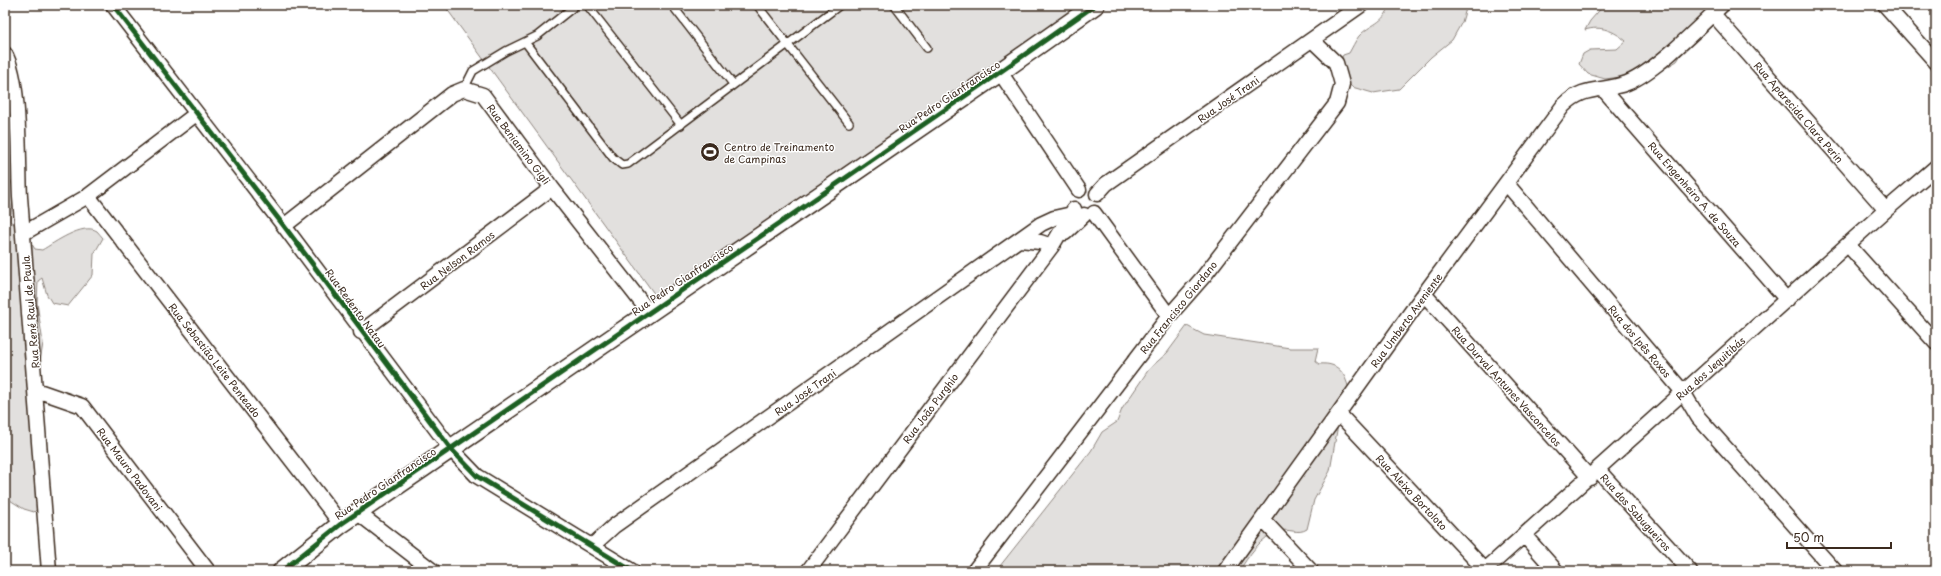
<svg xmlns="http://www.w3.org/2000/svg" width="1941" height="576" viewBox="0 0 1941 576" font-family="'Playpen Sans',sans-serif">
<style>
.green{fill:#e2e0de;stroke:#8e857e}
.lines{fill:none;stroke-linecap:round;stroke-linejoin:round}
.service-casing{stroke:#3b2a1e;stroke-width:10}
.minor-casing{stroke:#3b2a1e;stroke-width:17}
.tertiary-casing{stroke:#3b2a1e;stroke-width:21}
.service{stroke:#fff;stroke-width:7}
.minor{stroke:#fff;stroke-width:14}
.tertiary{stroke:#fff;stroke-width:18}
.cycleway-casing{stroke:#fff;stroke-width:8}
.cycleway{stroke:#1b5e20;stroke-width:5}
.labels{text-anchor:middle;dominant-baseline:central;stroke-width:3;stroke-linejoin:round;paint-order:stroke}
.street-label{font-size:10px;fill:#3b2a1e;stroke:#fff}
.poi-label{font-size:10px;fill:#3b2a1e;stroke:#fff;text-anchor:start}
</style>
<rect width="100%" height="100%" fill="#fff"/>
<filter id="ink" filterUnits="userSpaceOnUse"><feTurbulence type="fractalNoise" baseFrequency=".025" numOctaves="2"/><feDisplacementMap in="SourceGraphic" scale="8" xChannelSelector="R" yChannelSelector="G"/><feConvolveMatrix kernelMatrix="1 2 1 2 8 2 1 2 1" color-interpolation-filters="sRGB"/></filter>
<g filter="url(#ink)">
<path class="green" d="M444,5H1079L658,299Z
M1390,5H1467L1462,22L1452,40L1431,57L1399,89L1373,93L1352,87L1335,72L1343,55L1349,53C1352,48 1355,41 1359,36C1370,24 1384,24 1390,5Z
M1604,5H1723L1691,39L1677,61L1659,72L1605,79L1588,74L1579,64L1583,54L1590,50L1617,49L1626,41C1614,31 1601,25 1585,30L1590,21Z
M5,167L14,192L10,221L24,232L35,249L42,250C54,243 83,222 97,231C99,233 101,236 103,238L94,254L93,275L68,306L52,303L47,295L42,278L38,281L37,303L43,343L34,403L41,506L34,512L24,509L5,497Z
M1187,326L1204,335L1290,348H1318L1315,361L1319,364C1342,362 1346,377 1351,397L1340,413L1330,471L1314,500L1307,529C1298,535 1289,528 1279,531C1260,537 1249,556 1239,571H996L1091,451L1102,432L1117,422L1122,409L1149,369L1167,353Z"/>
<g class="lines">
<g class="service-casing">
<path id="service" d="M587,5L681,125
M672,5L733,84
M757,5L849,123
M894,5L927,48
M525,42L613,158L622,165L628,164L840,5
M464,89L473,71L506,51L537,36L576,5"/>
</g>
<g class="minor-casing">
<path id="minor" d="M113,5L284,226L451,449L477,476L632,571
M1885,5L1936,62
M1713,14L1886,210
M5,54C21,82 18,161 20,197C29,322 40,446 49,571
M1000,72L1079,190
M1603,89L1787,300
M1507,184L1683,392L1698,417L1835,571
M1097,194L1106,184L1361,5
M88,196L341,524
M1094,213L1169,316
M284,226L452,94L464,89L483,95L552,188L649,312
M24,233L88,196L196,114
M1065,233L1084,215
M1020,240L1040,242L1052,246
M1848,245L1936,343
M1424,294L1590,478
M361,332L552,188
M36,390L82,406L208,571
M1339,414L1485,570
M1598,470L1690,571
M358,513L433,571
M1263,520L1311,571
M1524,535L1556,571
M592,546L614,526L1041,224L1054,218L1072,214
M808,571L1052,246L1074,209
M974,571L1169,316L1204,276L1337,103L1342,84L1336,63L1312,40
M1225,571L1424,294L1563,106C1585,84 1601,93 1627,83C1655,72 1700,26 1722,5
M1484,571L1886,210L1936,167"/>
</g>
<g class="tertiary-casing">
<path id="tertiary" d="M282,571L341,524L1000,72L1095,5"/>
</g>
<use href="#service" class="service"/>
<use href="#minor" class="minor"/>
<use href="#tertiary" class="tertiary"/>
<g class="cycleway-casing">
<path id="cycleway" d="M113,5L284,226L451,449L477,476L632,571
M282,571L341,524L1000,72L1095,5"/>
</g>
<use href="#cycleway" class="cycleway"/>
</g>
</g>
<defs>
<g id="stadium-disc" transform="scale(1)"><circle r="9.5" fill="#3b2a1e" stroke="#fff"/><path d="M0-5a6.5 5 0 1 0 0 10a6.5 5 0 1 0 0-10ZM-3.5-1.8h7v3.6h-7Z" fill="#fff"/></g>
</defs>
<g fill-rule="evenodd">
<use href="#stadium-disc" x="710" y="152"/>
</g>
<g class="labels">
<g class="street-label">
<text transform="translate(949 96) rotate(-34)">Rua Pedro Gianfrancisco</text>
<text transform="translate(1228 99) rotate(-35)">Rua José Trani</text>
<text transform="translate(1799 112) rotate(49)">Rua Aparecida Clara Perin</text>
<text transform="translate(519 144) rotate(53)">Rua Beniamino Gigli</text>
<text transform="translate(1695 194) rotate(49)">Rua Engenheiro A. de Souza</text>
<text transform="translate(457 260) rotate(-37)">Rua Nelson Ramos</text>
<text transform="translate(682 279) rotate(-34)">Rua Pedro Gianfrancisco</text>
<text transform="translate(1178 307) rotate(-51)">Rua Francisco Giordano</text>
<text transform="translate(356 308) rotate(54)">Rua Redento Natau</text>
<text transform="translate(30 312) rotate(-95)">Rua René Raul de Paula</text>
<text transform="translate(1406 320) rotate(-54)">Rua Umberto Aveniente</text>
<text transform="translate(1640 341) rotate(50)">Rua dos Ipês Roxos</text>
<text transform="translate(215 360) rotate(52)">Rua Sebastião Leite Penteado</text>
<text transform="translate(1710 368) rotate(-42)">Rua dos Jequitibás</text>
<text transform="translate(1507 386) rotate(48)">Rua Durval Antunes Vasconcelos</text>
<text transform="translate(805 392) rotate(-35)">Rua José Trani</text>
<text transform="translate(930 408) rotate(-53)">Rua João Purghio</text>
<text transform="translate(130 469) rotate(53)">Rua Mauro Padovani</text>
<text transform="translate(385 483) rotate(-34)">Rua Pedro Gianfrancisco</text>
<text transform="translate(1412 492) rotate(47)">Rua Aleixo Bortoloto</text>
<text transform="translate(1636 512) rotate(48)">Rua dos Sabugueiros</text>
</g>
<g class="poi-label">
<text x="724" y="146">Centro de Treinamento<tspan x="724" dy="12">de Campinas</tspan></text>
</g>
</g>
<rect width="1941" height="576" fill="none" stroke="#fff" stroke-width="20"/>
<rect x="10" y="10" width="1921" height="556" fill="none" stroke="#3b2a1e" stroke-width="1.5" filter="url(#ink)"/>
<path d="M1787 542v6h104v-6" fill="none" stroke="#3b2a1e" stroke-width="2"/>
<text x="1793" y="542" font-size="12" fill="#3b2a1e" stroke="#ffffff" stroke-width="3" paint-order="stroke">50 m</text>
</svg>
